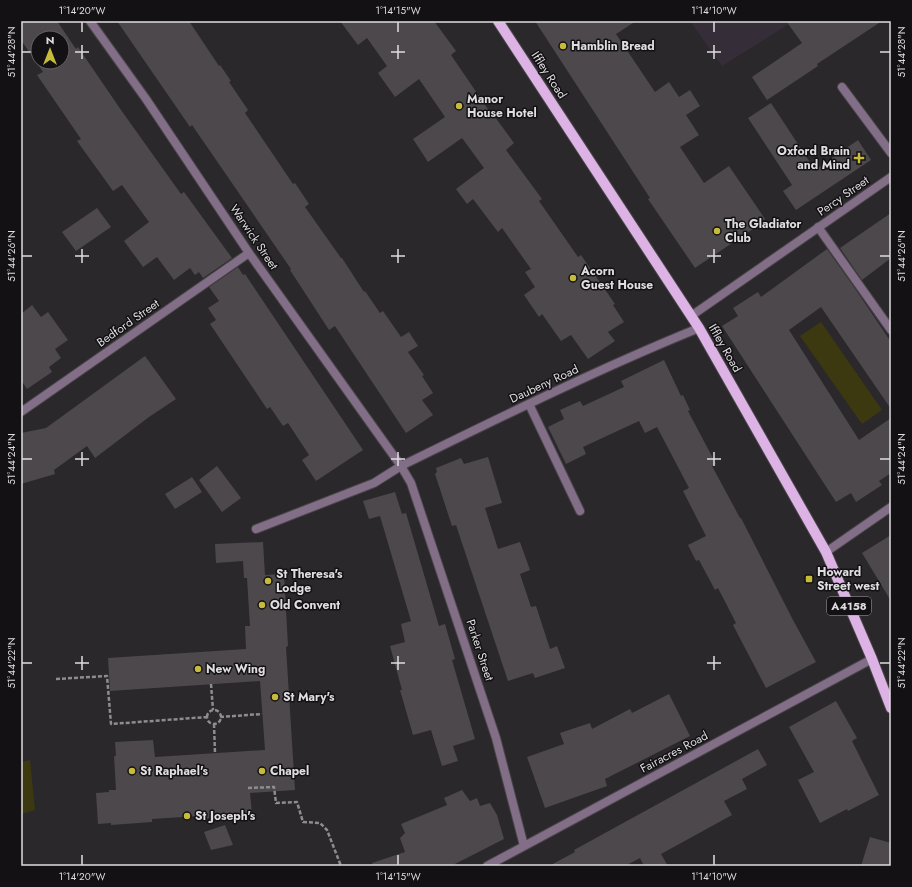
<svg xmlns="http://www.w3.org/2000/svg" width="912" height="887" viewBox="0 0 912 887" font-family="Jost,sans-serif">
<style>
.built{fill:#352d37}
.green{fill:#3c380f}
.building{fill:#4c484c;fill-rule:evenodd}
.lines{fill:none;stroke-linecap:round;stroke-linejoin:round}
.lane-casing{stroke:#484549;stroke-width:10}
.street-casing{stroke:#484549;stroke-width:10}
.primary-casing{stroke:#484549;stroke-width:12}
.path{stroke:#8e8c8f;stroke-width:2.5;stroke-dasharray:4 2;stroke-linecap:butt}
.lane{stroke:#826e86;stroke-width:8}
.street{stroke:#826e86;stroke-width:8}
.primary{stroke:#dcb3e4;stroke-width:10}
.ticks{fill:none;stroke:#dfdde0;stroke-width:1.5}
.poi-dot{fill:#c7bb3b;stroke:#131113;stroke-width:1.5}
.labels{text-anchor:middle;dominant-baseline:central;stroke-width:3;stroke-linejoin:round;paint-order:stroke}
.shield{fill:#131113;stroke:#a2a0a2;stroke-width:1}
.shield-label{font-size:11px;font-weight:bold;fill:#dfdde0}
.poi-label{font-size:12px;font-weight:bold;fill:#dfdde0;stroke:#131113;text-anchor:start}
.street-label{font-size:12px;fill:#dfdde0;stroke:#131113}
.neatline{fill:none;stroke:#dfdde0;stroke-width:1.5}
.ticks-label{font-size:10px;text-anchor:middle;fill:#dfdde0}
</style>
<rect width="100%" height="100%" fill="#2b282c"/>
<path class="built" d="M690,21H794L722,66Z"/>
<path class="green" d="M821,322L882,410L862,424L800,336Z
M30,760L35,810L21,814V762Z"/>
<path class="building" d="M21,21H57L76,49L78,47L121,110L181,194L184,192L232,258L203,278L199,272L195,275L190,268L174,280L157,257L143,267L124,241L149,222L122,185L113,191L77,141L81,139L37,75L43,72L21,40ZM38,38H62V62H38Z
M117,21H189L219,66L220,65L231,81L229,82L248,110L245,113L293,184L295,183L309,204L305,207L341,258H342L364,292L365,291L380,313L383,311L401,337L409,332L418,346L408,352L424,375L422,376L433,393L422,400L433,415L406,433L335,326L329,330L290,270L291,269L192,125L190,127Z
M340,21H434L456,51L451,55L494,118L495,117L514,143L506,150L542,199L539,201L578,257L581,255L615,304L613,305L624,322L608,332L615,341L588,359L571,335L561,341L542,314L539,317L524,295L535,287L525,272L531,269L502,228L498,232L473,199L467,204L456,189L484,168L462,138L428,162L413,139L445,117L419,79L395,97L378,73L387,66L367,38L358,45Z
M535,21H636L616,34L655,92L669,82L679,97L690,90L700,106L686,115L699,135L680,147L704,183L729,166L765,219L758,224L759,225L695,268L648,199L650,198Z
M786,21H882L817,64L818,66L767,100L752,77L802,43Z
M771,103L815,170L858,140L871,160L796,210L783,191L792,185L748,118Z
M97,208L111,227L76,251L62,232Z
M891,213V258L862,280L840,248Z
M827,249L854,287L891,342V409L821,307L789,330L859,440L891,418V473L879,481L882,485L856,502L851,493L836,502L722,326L738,316L733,308L758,292L761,297Z
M238,267L243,275L245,274L363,450L316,481L302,460L309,455L288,423L283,426L270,407L267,409L210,324L216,320L208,308L219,301L209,287Z
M32,305L41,317L48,312L68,340L55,349L61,358L49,367L52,372L27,389L21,380V314Z
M145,356L176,399L149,417L95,458L87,446L54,470L55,474L21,484V433L46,428Z
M664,360L681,396L683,395L690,410L688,411L716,464L712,466L740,518H741L793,620L816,662L766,688L733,625L736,623L718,588L715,590L699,560L696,561L688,545L706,536L683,491L689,488L657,427L645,433L639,421L583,447L586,454L566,464L548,427L564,419L560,410L580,401L583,406L624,387L621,381Z
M488,457L502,503L485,508L498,549L520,542L530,570L520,574L531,607L536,606L550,649L557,646L565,668L535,678L533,673L508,681L456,525L452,526L435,474L437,472L436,468L461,458L464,464Z
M217,466L241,498L222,512L199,480Z
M192,477L202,492L175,509L165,494Z
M395,492L402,514L406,513L439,626L445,624L455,659L452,660L475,739L453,746L458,761L442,766L431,730L413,735L400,690H402L390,646L405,642L401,624L411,621L380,516L369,519L363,501Z
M891,535V601L862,553Z
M263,542L265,575L284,574L288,646L286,647L295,790L250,793L252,813L221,815L222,817L199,819L198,816L152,819V822L111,825V823L98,824L96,793L109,792V790H116L114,756H116L115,742L153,740L155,757L265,750L260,681L110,691L108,658L246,649L245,626H250L247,578H244L243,561L216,563L215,544Z
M669,694L690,736L605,779L607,786L545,808L527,757L564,744L560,733L590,723L592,729L630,709L632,713Z
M836,701L857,738L852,741L879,795L848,811L847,809L820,823L798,780L814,772L789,727Z
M758,749L767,765L742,779L747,789L724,801L732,815L661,854L668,866H644L640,858L625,866H549L575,852L574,850Z
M462,790L470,801L477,798L480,806L490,803L497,815L504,839L451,866H373L372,863L405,852L400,838L405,833L401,824L447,805L444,798Z
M225,825L233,845L211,850L204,832Z
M870,837L891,843V866H861Z"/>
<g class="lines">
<g class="lane-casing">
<path id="lane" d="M818,227L891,330
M529,404L580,511
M256,529L374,483L401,466"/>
</g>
<g class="street-casing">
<path id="street" d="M90,21L146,99L249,253L401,466L411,483L496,738L524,846
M842,87L891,153
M691,316L891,177
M21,412L249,253
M401,466C499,418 598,369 699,328
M826,552L891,507
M487,866L872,659"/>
</g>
<g class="primary-casing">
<path id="primary" d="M498,21L699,328L826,552L872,659L891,708"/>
</g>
<path class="path" d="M56,679L107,676L111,724L207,717
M211,684L213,710
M207 717a7 7 0 1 1 14 0a7 7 0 1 1-14 0Z
M220,717L262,714
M214,724L215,753
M248,788L274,787L276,803L297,802L303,822L320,823L327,830L341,866"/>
<use href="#lane" class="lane"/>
<use href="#street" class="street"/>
<use href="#primary" class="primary"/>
</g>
<path class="ticks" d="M82,22V32M398,22V32M714,22V32M82,45V59M398,45V59M714,45V59M22,52H32M75,52H89M391,52H405M707,52H721M880,52H890M82,249V263M398,249V263M714,249V263M22,256H32M75,256H89M391,256H405M707,256H721M880,256H890M82,452V466M398,452V466M714,452V466M22,459H32M75,459H89M391,459H405M707,459H721M880,459H890M82,656V670M398,656V670M714,656V670M22,663H32M75,663H89M391,663H405M707,663H721M880,663H890M82,855V865M398,855V865M714,855V865"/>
<g class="poi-dot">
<circle cx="563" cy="46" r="4"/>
<circle cx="459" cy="106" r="4"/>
<path d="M857 152h4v4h4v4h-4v4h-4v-4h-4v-4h4z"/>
<circle cx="717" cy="231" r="4"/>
<circle cx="573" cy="278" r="4"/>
<rect x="805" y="575" width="8" height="8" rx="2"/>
<circle cx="268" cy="581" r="4"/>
<circle cx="262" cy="605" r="4"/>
<circle cx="198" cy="669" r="4"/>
<circle cx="275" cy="697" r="4"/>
<circle cx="132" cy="771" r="4"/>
<circle cx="262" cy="771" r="4"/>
<circle cx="187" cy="816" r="4"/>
</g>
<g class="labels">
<rect class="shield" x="827" y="597" width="44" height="18" rx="3"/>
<g class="shield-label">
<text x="849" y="606">A4158</text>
</g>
<g class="poi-label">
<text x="571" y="46">Hamblin Bread</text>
<text x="467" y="99">Manor<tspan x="467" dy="14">House Hotel</tspan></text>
<text x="850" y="151" text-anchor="end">Oxford Brain<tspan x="850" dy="14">and Mind</tspan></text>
<text x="725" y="224">The Gladiator<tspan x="725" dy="14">Club</tspan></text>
<text x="581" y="271">Acorn<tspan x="581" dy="14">Guest House</tspan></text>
<text x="817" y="572">Howard<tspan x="817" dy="14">Street west</tspan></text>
<text x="276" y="574">St Theresa's<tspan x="276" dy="14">Lodge</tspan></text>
<text x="270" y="605">Old Convent</text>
<text x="206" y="669">New Wing</text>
<text x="283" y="697">St Mary's</text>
<text x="140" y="771">St Raphael's</text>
<text x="270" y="771">Chapel</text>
<text x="195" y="816">St Joseph's</text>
</g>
<g class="street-label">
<text transform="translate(549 75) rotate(57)">Iffley Road</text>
<text transform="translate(843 196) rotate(-35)">Percy Street</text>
<text transform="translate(254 237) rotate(56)">Warwick Street</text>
<text transform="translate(128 323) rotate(-35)">Bedford Street</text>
<text transform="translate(725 348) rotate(60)">Iffley Road</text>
<text transform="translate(544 384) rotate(-25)">Daubeny Road</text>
<text transform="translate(480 650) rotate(72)">Parker Street</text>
<text transform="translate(674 752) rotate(-28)">Fairacres Road</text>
</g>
</g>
<rect width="912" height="887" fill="none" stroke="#131113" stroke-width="44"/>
<g transform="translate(50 50)"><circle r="19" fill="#131113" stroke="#656365"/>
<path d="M0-3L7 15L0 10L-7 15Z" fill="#c7bb3b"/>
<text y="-6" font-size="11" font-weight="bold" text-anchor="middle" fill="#dfdde0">N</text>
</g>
<rect x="22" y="22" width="868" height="843" class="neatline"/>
<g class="ticks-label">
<text x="82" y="14">1°14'20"W</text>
<text x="398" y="14">1°14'15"W</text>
<text x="714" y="14">1°14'10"W</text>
<text transform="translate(11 52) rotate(-90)" y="4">51°44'28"N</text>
<text transform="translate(901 52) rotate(-90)" y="4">51°44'28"N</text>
<text transform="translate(11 256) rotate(-90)" y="4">51°44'26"N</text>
<text transform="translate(901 256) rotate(-90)" y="4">51°44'26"N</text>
<text transform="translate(11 459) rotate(-90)" y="4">51°44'24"N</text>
<text transform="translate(901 459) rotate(-90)" y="4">51°44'24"N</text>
<text transform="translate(11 663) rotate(-90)" y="4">51°44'22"N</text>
<text transform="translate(901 663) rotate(-90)" y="4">51°44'22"N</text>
<text x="82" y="880">1°14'20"W</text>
<text x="398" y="880">1°14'15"W</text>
<text x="714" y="880">1°14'10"W</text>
</g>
</svg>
